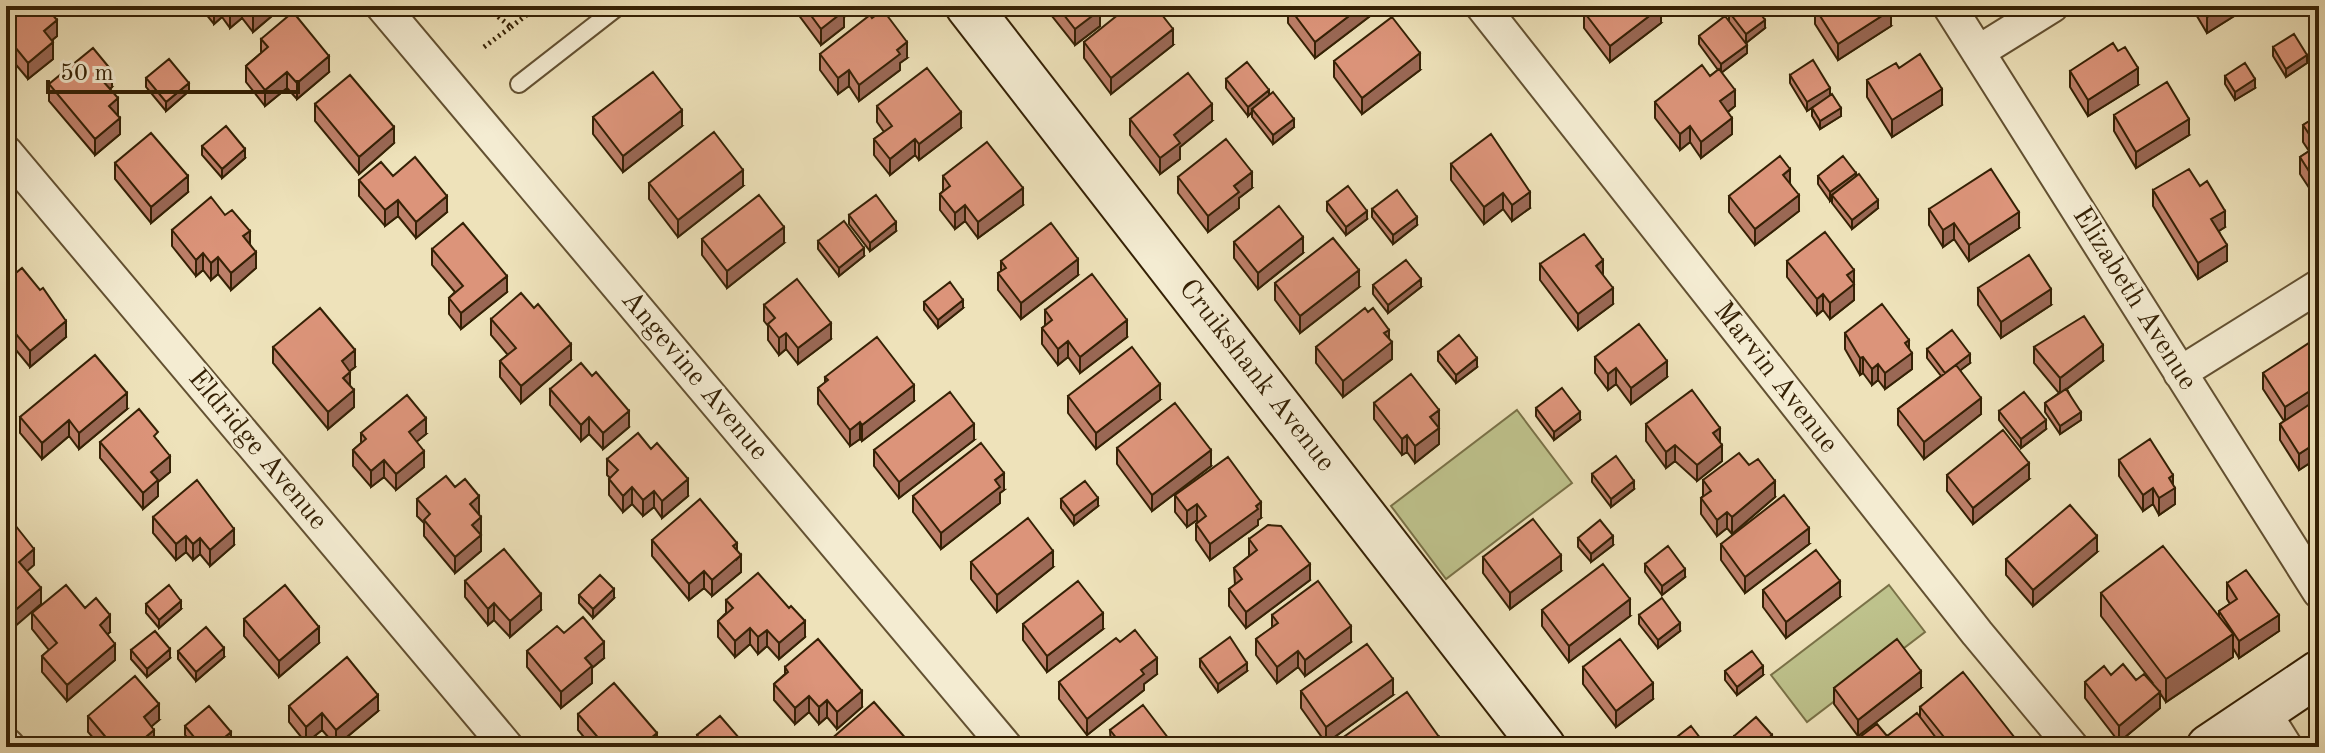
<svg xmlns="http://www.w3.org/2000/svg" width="2325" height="753" viewBox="0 0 2325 753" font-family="'Old Standard TT',serif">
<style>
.green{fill:#bec28c;stroke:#7a7248;stroke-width:2}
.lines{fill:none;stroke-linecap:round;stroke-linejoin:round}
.lane-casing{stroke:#635132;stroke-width:20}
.street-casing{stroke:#635132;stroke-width:36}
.secondary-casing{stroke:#352105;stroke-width:48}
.path{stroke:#352105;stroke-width:5;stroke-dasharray:2 4;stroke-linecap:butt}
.lane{stroke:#f4ecd2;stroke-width:16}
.street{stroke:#f4ecd2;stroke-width:32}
.secondary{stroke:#f4ecd2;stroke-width:44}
.wall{fill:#bd7f69;stroke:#352105;stroke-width:2}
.shaded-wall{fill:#9a6855;stroke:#352105;stroke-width:2}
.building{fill:#dc947a;stroke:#352105;stroke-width:2}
.labels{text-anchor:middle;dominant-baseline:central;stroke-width:6;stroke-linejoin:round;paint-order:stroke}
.street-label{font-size:28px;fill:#352105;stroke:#f4ecd2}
</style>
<rect width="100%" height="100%" fill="#eee2ba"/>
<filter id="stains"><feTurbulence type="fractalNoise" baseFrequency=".0025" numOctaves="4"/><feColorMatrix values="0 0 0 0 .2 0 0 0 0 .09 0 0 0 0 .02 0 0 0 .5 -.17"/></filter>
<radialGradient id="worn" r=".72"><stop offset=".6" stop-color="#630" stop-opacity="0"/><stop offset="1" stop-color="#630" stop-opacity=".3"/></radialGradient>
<path class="green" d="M1517,410L1572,483L1446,579L1391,506Z
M1889,585L1925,632L1807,722L1771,675Z"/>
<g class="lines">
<g class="lane-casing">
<path id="lane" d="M519,84L619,6"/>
</g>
<g class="street-casing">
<path id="street" d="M382,6L1006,747
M1482,6L1977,633L2072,747
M1949,6L2319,592
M1978,52L2052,6
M6,152L507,747
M2180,373L2319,286
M2263,710L2286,747
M6,744L9,747"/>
</g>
<g class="secondary-casing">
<path id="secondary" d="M968,6L1543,747
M2209,747L2319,673"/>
</g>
<path class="path" d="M511,27L538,6
M484,47L511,27L485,6"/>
<use href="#lane" class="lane"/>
<use href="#street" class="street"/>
<use href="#secondary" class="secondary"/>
</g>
<path class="wall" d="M6,6H54V11L51,13L57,36L52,40L53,59L28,79L6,53Z
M201,6H273V15L253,32L242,18L230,28L222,17L214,24L201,8Z
M792,6H853V10L844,17V27L821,45Z
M1044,6H1106L1100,10V26L1075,45Z
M1288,6H1374V13L1315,58L1288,23Z
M2191,6H2239V13L2207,33Z
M1815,8L1891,26L1838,60L1815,24Z
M1584,12L1661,23L1610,62L1584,28Z
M1729,12L1765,28L1746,43L1747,53L1721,73L1735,106L1728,112L1732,134L1701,158L1690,142L1680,150L1655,118V102L1710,76L1718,70L1699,44V36L1729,21Z
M261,39L329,72L297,99L287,88L265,106L246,82V66L261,53Z
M1084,42L1173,45L1111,94L1084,58Z
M2273,47L2307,63L2286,77L2273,56Z
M820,54L907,58L900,63V70L859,101L849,86L838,94L820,70Z
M1334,61L1420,70L1362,114L1334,77Z
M1899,68L1942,105L1892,137L1867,97V80Z
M2070,71L2138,85L2088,116L2070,87Z
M1790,75L1830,96L1841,116L1820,129L1812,116V108L1807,111L1790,83Z
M2225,76L2255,88L2235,100L2225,84Z
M146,78L189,91L166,111L146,87Z
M1226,79L1269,95L1294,127L1273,144L1252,117V112L1248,116L1226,88Z
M49,84L112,87L110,89L118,115L120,134L95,155L49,101Z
M315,104L394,143L359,174L315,121Z
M877,106L961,128L919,160L915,155L890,175L874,155V139L884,132L877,122Z
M2114,115L2189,135L2136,168L2114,131Z
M2319,115V203L2300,174V157L2309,151L2303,142V125Z
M593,117L682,126L623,172L593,134Z
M1130,119L1212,121L1180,147V159L1160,174L1130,135Z
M202,146L245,158L222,178L202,155Z
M115,163L188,192L151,223L115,179Z
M1451,164L1530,208L1512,221L1503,209L1484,224L1451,180Z
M393,176L447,212L416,238L398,216L385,226L359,196V180Z
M943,176L1023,205L978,238L965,221L955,229L940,210V194L943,191Z
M1818,176L1856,177L1878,208L1852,229L1832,203V199L1830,201L1818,184Z
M1178,177L1252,188L1239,198V208L1208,232L1178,193Z
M649,183L743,186L678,237L649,199Z
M1790,183L1799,211L1755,245L1729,212V196Z
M2153,190L2225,227L2219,231L2227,261L2198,279L2153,206Z
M1327,202L1367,219L1346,235L1327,211Z
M1372,209L1417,225L1393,244L1372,217Z
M1929,209L2019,228L1969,261L1954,239L1943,247L1929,225Z
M849,215L896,231L870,251L849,224Z
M172,230L250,244L256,268L231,290L218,274L211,280L203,270L196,276L172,246Z
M702,239L784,243L727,288L702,255Z
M818,241L864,256L839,276L818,249Z
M1234,242L1303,253L1258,289L1234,258Z
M432,249L507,292L461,329L449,314V298L455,292L432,265Z
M1001,261L1078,275L1021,319L998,290V273L1001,271Z
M1787,261L1854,270V300L1830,319L1823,310L1817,315L1787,277Z
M1540,264L1613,304L1578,330L1540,280Z
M6,281L66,337L30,367L6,338Z
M1275,283L1359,287L1300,333L1275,300Z
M1373,285L1421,287L1388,313L1373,294Z
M1978,288L2051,305L2001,338L1978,305Z
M924,302L963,308L938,328L924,310Z
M764,305L831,339L798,364L786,349L779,355L768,340V326L764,321Z
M1045,310L1127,337L1080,373L1068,357L1058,365L1042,344V328L1045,326Z
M491,319L571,360L521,403L500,377V361L508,355L491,335Z
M1845,333L1909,349L1912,369L1885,389L1878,380L1872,385L1863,373L1860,375L1845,349Z
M1389,339L1392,359L1343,397L1316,363V347Z
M2319,345V457L2299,470L2280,440V424L2284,421L2263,389V373Z
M273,347L355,367L350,371V386L354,407L328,429L273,363Z
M2034,347L2103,361L2067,389L2081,420L2060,434L2045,412V403L2059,393L2034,363Z
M1927,349L1970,363L1960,370L1981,414L1924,459L1898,425V409L1941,376L1927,358Z
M1438,352L1477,367L1456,383L1438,361Z
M1595,357L1667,377L1631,404L1616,384L1608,390L1595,373Z
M825,377L914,401L862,441L860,439L850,446L818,404V388L825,383Z
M550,389L629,427L603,449L589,434L581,441L550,405Z
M1068,396L1160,400L1096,449L1068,413Z
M1374,403L1439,426V444L1415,463L1407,452L1402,455L1374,419Z
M1536,408L1580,420L1554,440L1536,416Z
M127,409L79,449L69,436L42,459L20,433V417Z
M1999,411L2046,429L2021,448L1999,420Z
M1646,424L1720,442L1722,461L1697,481L1675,461L1666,468L1646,441Z
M361,433L426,434L416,442L424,467L396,490L384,477L371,487L353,466V450L361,443Z
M974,440L899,498L874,466V450Z
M158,441L170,472L158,482V496L143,509L100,458V442Z
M1117,448L1211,466L1152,511L1117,464Z
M607,459L688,496L662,518L654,507L643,516L632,504L623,512L609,495V479L610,478L607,475Z
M2119,460L2173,485L2175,504L2159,515L2153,504L2143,511L2119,476Z
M1592,474L1634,489L1611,507L1592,482Z
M1947,475L2029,479L1973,524L1947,491Z
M1703,480L1775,497L1732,534L1727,528L1717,536L1701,514V498L1703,496Z
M455,487L479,513L478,514L481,533L480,534L481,551L455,573L424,536V523L417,516V499Z
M1004,490L1000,493V503L941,549L913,512V496Z
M1175,495L1261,518L1258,520V525L1210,560L1196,540V524L1198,522L1197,520L1187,527L1175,512Z
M1061,499L1098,506L1074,525L1061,508Z
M153,517L234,545L210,566L200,554L193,560L186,552L176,560L153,533Z
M1578,538L1613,545L1591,562L1578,547Z
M1249,539L1310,580L1246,628L1229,606V589L1235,585L1234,568L1249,556Z
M652,540L737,550L741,572L712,596L704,588L689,600L652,556Z
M1721,544H1809L1745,593L1721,560Z
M2097,552L2033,606L2006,575V559Z
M1483,557L1561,571L1510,609L1483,573Z
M971,562L1053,567L997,612L971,579Z
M1645,564L1685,577L1662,595L1645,572Z
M465,581L541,610L510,637L494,620L488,625L465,597Z
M2227,583L2279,631L2239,658L2233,648V657L2166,702L2160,693V708L2119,742L2085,698V682L2111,675L2152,682L2101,616V593L2219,617V611L2230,604L2227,599Z
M1763,590L1840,597L1786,638L1763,607Z
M579,595L614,598L593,618L579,603Z
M726,600L805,637L779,659L767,646L758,654L750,644L735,657L718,637V621L726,613Z
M146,604L181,609L159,628L146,613Z
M85,608L110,632L107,634L115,660L67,701L42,672V656L49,650L32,629V613Z
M1542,610L1630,616L1569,662L1542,626Z
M1272,615L1351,642L1305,676L1298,667L1277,683L1256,655V639L1272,628Z
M1639,615L1680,631L1658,648L1639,624Z
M244,619L319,643L279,677L244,636Z
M1023,624L1103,629L1047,672L1023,640Z
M564,633L604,658L592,668V683L561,708L527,667V651Z
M1120,642L1157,674L1144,684V690L1087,735L1059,699V682Z
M131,650L170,658L147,677L131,659Z
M178,651L224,657L196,681L178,659Z
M1200,659L1247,671L1218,692L1200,667Z
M785,667L862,707L837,729L827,717L819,724L809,712L795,724L774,700V684L785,674Z
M1583,667L1653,699L1616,727L1583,684Z
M1725,671L1763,675L1737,695L1725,680Z
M1834,688H1921L1858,736L1834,704Z
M1301,691L1393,695L1326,743L1301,708Z
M289,706L378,711L336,746L322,730L306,743L289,722Z
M1920,707L2022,747H1847L1887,736L1920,717Z
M578,714L657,747H592L578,730Z
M88,716L159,720L151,726L154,746L153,747H101L88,732Z
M185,726L231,740L223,747H195L185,735Z
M1110,730L1175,747H1111Z
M697,735L740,747H700L697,743Z
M1734,736L1772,744L1768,747H1736L1734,745Z"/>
<path class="shaded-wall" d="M43,6H54V11L43,20Z
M216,6H222V17L214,24V7Z
M237,6H242V18L230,28V11Z
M264,6H273V15L253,32V16Z
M839,6H853V10L844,17V27L821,45V29Z
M1093,6H1106L1100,10V26L1075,45V29Z
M1362,6H1374V13L1315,58V42Z
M2224,6H2239V13L2207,33V17Z
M1661,7V23L1610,62V46Z
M1891,10V26L1838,60V44Z
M57,20V36L44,47V31Z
M1765,20V28L1746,43V34Z
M1173,29V45L1111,94V78Z
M53,42V59L28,79V63Z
M907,42V58L900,63V70L859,101V85L897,50Z
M1747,45V53L1721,73V64Z
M1420,53V70L1362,114V98Z
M2307,55V63L2286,77V69Z
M329,56V72L297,99V83Z
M2138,68V85L2088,116V100Z
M849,70V86L838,94V78Z
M112,71V87L102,96V80Z
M287,72V88L265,106V90Z
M2255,79V88L2235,100V92Z
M189,83V91L166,111V102Z
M1830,88V96L1807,111V102Z
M1942,89V105L1892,137V120Z
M1269,90V98L1252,109V112L1248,116V107Z
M1735,90V106L1720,118V101Z
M118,98V115L109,122V106Z
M1212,104V121L1180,147V159L1160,174V158L1174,135Z
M1841,108V116L1820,129V121Z
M682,110V126L623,172V156Z
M961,112V128L919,160V144Z
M120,118V134L95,155V139Z
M1732,118V134L1701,158V142Z
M1294,119V127L1273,144V135Z
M2189,119V135L2136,168V152Z
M1690,126V142L1680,150V134Z
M394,127V143L359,174V157Z
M915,139V155L890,175V159Z
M245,149V158L222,178V169Z
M1790,169V185L1783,175Z
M743,170V186L678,237V220Z
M1252,172V188L1239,198V208L1208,232V216L1234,186Z
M1856,173V181L1832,195V199L1830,201V192Z
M188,176V192L151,223V207Z
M1023,188V205L978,238V222Z
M1530,192V208L1512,221V205Z
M1503,193V209L1484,224V207Z
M1799,195V211L1755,245V229Z
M447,196V212L416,238V222Z
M398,200V216L385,226V210Z
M1878,200V208L1852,229V220Z
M965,205V221L955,229V213Z
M1367,211V219L1346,235V227Z
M2225,211V227L2211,236V219Z
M2019,212V228L1969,261V245Z
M1417,217V225L1393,244V235Z
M896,222V231L870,251V243Z
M1954,223V239L1943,247V230Z
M784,227V243L727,288V271Z
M250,231V247L243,236Z
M1303,237V253L1258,289V273Z
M2227,245V261L2198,279V263Z
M864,248V256L839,276V268Z
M256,252V268L231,290V273Z
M203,253V270L196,276V260Z
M218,257V274L211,280V263Z
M1078,259V275L1021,319V303Z
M1603,260V276L1596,266Z
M1359,270V287L1300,333V316Z
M1854,270V300L1830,319V303L1847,275Z
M507,276V292L461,329V313Z
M1421,279V287L1388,313V305Z
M1613,288V304L1578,330V314Z
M2051,289V305L2001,338V322Z
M1823,294V310L1817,315V299Z
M963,300V308L938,328V320Z
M1127,320V337L1080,373V357Z
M66,321V337L30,367V351Z
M831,323V339L798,364V348Z
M1389,330V344L1392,342V359L1343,397V381L1384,333Z
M786,333V349L779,355V338Z
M1909,340V355L1912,353V369L1885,389V373L1905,343Z
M1068,341V357L1058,365V349Z
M571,344V360L521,403V386Z
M2103,345V361L2060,394V378Z
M355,350V367L342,377V361Z
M1970,354V363L1945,382V373Z
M1863,357V373L1860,375V358Z
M1477,358V367L1456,383V375Z
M1667,361V377L1631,404V388Z
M1878,364V380L1872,385V369Z
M1616,368V384L1608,390V374Z
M350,372V388L343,378Z
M1160,384V400L1096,449V433Z
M914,385V401L862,441V425Z
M2319,385V401L2285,423V407Z
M354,390V407L328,429V412Z
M127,393V409L79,449V433Z
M1981,398V414L1924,459V442Z
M1439,410V426L1430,433V417Z
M629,411V427L603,449V433Z
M1580,412V420L1554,440V432Z
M2081,412V420L2060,434V426Z
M589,417V434L581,441V425Z
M426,418V434L409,448V432Z
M69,420V436L42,459V443Z
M2046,420V429L2021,448V439Z
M860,422V439L850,446V430Z
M974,424V440L899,498V482Z
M1439,428V444L1415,463V446Z
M1720,428V444L1713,433Z
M1407,435V452L1402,455V439Z
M2319,441V457L2299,470V454Z
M1675,445V461L1666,468V452Z
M1722,445V461L1697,481V465Z
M1211,450V466L1152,511V495Z
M424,451V467L396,490V474Z
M170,456V472L158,482V496L143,509V493L151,472Z
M384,460V477L371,487V471Z
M2029,463V479L1973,524V508Z
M1004,473V490L1000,493V503L941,549V533L995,480Z
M2173,475V489L2175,488V504L2159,515V498L2169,478Z
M688,479V496L662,518V501Z
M1634,481V489L1611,507V499Z
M1775,481V497L1732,534V517Z
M632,487V504L623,512V496Z
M2153,488V504L2143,511V495Z
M654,491V507L643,516V500Z
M479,496V513L470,520V504Z
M1098,498V506L1074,525V516Z
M1261,502V518L1258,520V525L1210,560V544Z
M1197,504V520L1187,527V511Z
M1727,512V528L1717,536V520Z
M481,517V533L472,541V525Z
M1809,528V544L1745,593V577Z
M234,529V545L210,566V550Z
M481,535V551L455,573V557Z
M186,536V552L176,560V544Z
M1613,536V545L1591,562V554Z
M2097,536V552L2033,606V590Z
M200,538V554L193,560V544Z
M737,543V559L741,555V572L712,596V580L733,546Z
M34,549V565L19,578V562Z
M1053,551V567L997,612V595Z
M1561,555V571L1510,609V593Z
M1310,564V580L1246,628V612Z
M1685,569V577L1662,595V586Z
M704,571V588L689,600V584Z
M1840,581V597L1786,638V622Z
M41,588V604L6,634V618Z
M614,589V598L593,618V609Z
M541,594V610L510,637V621Z
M1630,599V616L1569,662V646Z
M181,601V609L159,628V620Z
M494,603V620L488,625V609Z
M1103,613V629L1047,672V656Z
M110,615V632L100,641V625Z
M2279,615V631L2239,658V641Z
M805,621V637L779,659V643Z
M1680,623V631L1658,648V640Z
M1351,626V642L1305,676V660Z
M319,627V643L279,677V661Z
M750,628V644L735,657V641Z
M767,630V646L758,654V637Z
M2233,634V657L2166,702V679Z
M604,642V658L592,668V683L561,708V692L585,658Z
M115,644V660L67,701V685Z
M224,648V657L196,681V672Z
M170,649V658L147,677V669Z
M1298,651V667L1277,683V667Z
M1157,658V674L1144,684V690L1087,735V719L1141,670Z
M1247,663V671L1218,692V684Z
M1763,666V675L1737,695V687Z
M1921,671V688L1858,736V720Z
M1393,679V695L1326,743V727Z
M1653,683V699L1616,727V711Z
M862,691V707L837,729V712Z
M2160,692V708L2119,742V726Z
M378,695V711L336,746V730Z
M809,696V712L795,724V708Z
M827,700V717L819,724V707Z
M159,704V720L144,733V717Z
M322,713V730L306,743V727Z
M154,730V746L134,747Z
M231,732V740L223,747H213Z
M657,733V747H640Z
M1772,735V744L1768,747H1758Z
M1439,737V747H1425Z
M740,739V747H730Z"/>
<path class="building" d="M6,6H45L57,20L44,31L53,42L28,63L6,36Z
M226,6H237L230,11Z
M245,6H264L253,16Z
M804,6H840L844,11L821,29Z
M1057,6H1097L1100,10L1075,29Z
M1129,6H1155L1173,29L1111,78L1084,42Z
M1288,6H1362L1315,42Z
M1592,6H1660L1661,7L1610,46L1584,12Z
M1737,6H1755L1765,20L1746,34L1729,12Z
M1818,6H1888L1891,10L1838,44L1815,8Z
M2201,6H2224L2207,17Z
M883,10L907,42L897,50L900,54L859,85L849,70L838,78L820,54L870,15L872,18Z
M293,12L329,56L297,83L287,72L265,90L246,66L268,47L261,39Z
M1725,16L1747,45L1721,64L1699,36Z
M1392,17L1420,53L1362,98L1334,61Z
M2294,34L2307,55L2286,69L2273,47Z
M2113,43L2118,51L2125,47L2138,68L2088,100L2070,71Z
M93,48L112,71L102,80L118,98L109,106L120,118L95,139L49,84Z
M1920,54L1942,89L1892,120L1867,80L1896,63L1899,68Z
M169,59L189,83L166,102L146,78Z
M1813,60L1830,88L1807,102L1790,75Z
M1247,62L1269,90L1248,107L1226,79Z
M2245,63L2255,79L2235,92L2225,76Z
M1702,65L1710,76L1719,69L1735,90L1720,101L1732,118L1701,142L1690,126L1680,134L1655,102Z
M927,68L961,112L919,144L915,139L890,159L874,139L892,126L877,106Z
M653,72L682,110L623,156L593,117Z
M1188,73L1212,104L1174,135L1180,143L1160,158L1130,119Z
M350,75L394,127L359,157L315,104Z
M2167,82L2189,119L2136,152L2114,115Z
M1273,92L1294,119L1273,135L1252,109Z
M1832,94L1841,108L1820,121L1812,108Z
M2319,115V187L2300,157L2317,146L2303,125Z
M226,126L245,149L222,169L202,146Z
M714,132L743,170L678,220L649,183Z
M151,133L188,176L151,207L115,163Z
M1491,134L1530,192L1512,205L1503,193L1484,207L1451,164Z
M1226,139L1252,172L1234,186L1239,192L1208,216L1178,177Z
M987,142L1023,188L978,222L965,205L955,213L940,194L950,186L943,176Z
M1780,156L1790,169L1783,175L1799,195L1755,229L1729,196Z
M1843,156L1856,173L1830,192L1818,176Z
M415,157L447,196L416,222L398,200L385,210L359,180L381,162L393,176Z
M1991,169L2019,212L1969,245L1954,223L1943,230L1929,209Z
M2189,169L2200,186L2207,181L2225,211L2211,219L2227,245L2198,263L2153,190Z
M1859,174L1878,200L1852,220L1832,195Z
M1348,186L1367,211L1346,227L1327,202Z
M1397,190L1417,217L1393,235L1372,209Z
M759,195L784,227L727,271L702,239Z
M876,195L896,222L870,243L849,215Z
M211,197L225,215L232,210L250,231L243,236L256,252L231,273L218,257L211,263L203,253L196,260L172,230Z
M1279,206L1303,237L1258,273L1234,242Z
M844,221L864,248L839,268L818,241Z
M463,223L507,276L461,313L449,298L463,286L432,249Z
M1051,223L1078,259L1021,303L998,273L1006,268L1001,261Z
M1825,232L1854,270L1847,275L1854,284L1830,303L1823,294L1817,299L1787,261Z
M1584,234L1603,260L1596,266L1613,288L1578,314L1540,264Z
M1333,238L1359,270L1300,316L1275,283Z
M2029,255L2051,289L2001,322L1978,288Z
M1406,260L1421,279L1388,305L1373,285Z
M22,268L40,290L43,288L66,321L30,351L6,322V281Z
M1092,274L1127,320L1080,357L1068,341L1058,349L1042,328L1052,320L1045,310Z
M797,279L831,323L798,348L786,333L779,338L768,324L775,318L764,305Z
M950,282L963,300L938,320L924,302Z
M521,293L534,308L538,304L571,344L521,386L500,361L516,348L491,319Z
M1882,304L1909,340L1905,343L1912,353L1885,373L1878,364L1872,369L1863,357L1860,358L1845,333Z
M320,308L355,350L342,361L350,372L343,378L354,390L328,412L273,347Z
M1365,308L1368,312L1373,308L1389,330L1384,333L1392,342L1343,381L1316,347Z
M2084,316L2103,345L2060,378L2034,347Z
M1639,324L1667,361L1631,388L1616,368L1608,374L1595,357Z
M1952,330L1970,354L1945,373L1927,349Z
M1459,335L1477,358L1456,375L1438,352Z
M877,337L914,385L862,425L860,422L850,430L818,388L828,380L825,377Z
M2315,339L2319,345V385L2285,407L2263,373Z
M1132,347L1160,384L1096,433L1068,396Z
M95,355L127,393L79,433L69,420L42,443L20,417Z
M581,363L592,376L596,372L629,411L603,433L589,417L581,425L550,389Z
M1956,365L1981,398L1924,442L1898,409Z
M1411,374L1439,410L1430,417L1439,428L1415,446L1407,435L1402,439L1374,403Z
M1562,388L1580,412L1554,432L1536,408Z
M2066,389L2081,412L2060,426L2045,403Z
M1692,390L1720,428L1713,433L1722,445L1697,465L1675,445L1666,452L1646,424Z
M950,392L974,424L899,482L874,450Z
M2024,392L2046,420L2021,439L1999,411Z
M407,395L426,418L409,432L424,451L396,474L384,460L371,471L353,450L366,439L361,433Z
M2319,398V441L2299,454L2280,424Z
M1175,403L1211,450L1152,495L1117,448Z
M139,409L158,432L154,436L170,456L151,472L158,480L143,493L100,442Z
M2003,430L2029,463L1973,508L1947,475Z
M638,433L651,449L657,443L688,479L662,501L654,491L643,500L632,487L623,496L609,479L618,470L607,459Z
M2150,439L2173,475L2169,478L2175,488L2159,498L2153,488L2143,495L2119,460Z
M981,443L1004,473L995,480L1000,487L941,533L913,496Z
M1739,453L1749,465L1758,459L1775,481L1732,517L1727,512L1717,520L1701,498L1711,491L1703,480Z
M1616,456L1634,481L1611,499L1592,474Z
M1228,457L1261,502L1256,506L1258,509L1210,544L1196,524L1206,516L1197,504L1187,511L1175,495Z
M446,476L455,487L465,479L479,496L470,504L481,517L472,525L481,535L455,557L424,520L430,514L417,499Z
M197,480L234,529L210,550L200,538L193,544L186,536L176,544L153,517Z
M1085,481L1098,498L1074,516L1061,499Z
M1784,495L1809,528L1745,577L1721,544Z
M700,499L737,543L733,546L741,555L712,580L704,571L689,584L652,540Z
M2070,505L2097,536L2033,590L2006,559Z
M1028,518L1053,551L997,595L971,562Z
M1533,519L1561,555L1510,593L1483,557Z
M1600,520L1613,536L1591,554L1578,538Z
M15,525L34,549L19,562L41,588L6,618V533Z
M1268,525L1281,526L1310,564L1246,612L1229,589L1242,579L1234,568L1257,550L1249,539Z
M1668,546L1685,569L1662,586L1645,564Z
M2163,546L2233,634L2166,679L2101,593Z
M504,549L541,594L510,621L494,603L488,609L465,581Z
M1816,550L1840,581L1786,622L1763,590Z
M1603,564L1630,599L1569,646L1542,610Z
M2246,570L2279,615L2239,641L2219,611L2237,599L2227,583Z
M758,573L789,608L791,606L805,621L779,643L767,630L758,637L750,628L735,641L718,621L733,608L726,600Z
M600,575L614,589L593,609L579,595Z
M1078,581L1103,613L1047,656L1023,624Z
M1318,581L1351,626L1305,660L1298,651L1277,667L1256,639L1278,623L1272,615Z
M66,585L85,608L96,598L110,615L100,625L115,644L67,685L42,656L57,643L32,613Z
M169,585L181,601L159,620L146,604Z
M285,585L319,627L279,661L244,619Z
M1662,598L1680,623L1658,640L1639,615Z
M583,617L604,642L585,658L592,666L561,692L527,651L557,626L564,633Z
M206,627L224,648L196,672L178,651Z
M1135,630L1157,658L1141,670L1144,674L1087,719L1059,682L1116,638L1120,642Z
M155,631L170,649L147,669L131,650Z
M1230,637L1247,663L1218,684L1200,659Z
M818,639L862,691L837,712L827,700L819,707L809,696L795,708L774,684L788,672L785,667Z
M1620,639L1653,683L1616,711L1583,667Z
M1897,639L1921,671L1858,720L1834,688Z
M1367,644L1393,679L1326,727L1301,691Z
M1752,651L1763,666L1737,687L1725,671Z
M347,657L378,695L336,730L322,713L306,727L289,706Z
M2123,664L2136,680L2144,674L2160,692L2119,726L2085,682L2104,666L2111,675Z
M1963,672L2022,747H1952L1920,707Z
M135,676L159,704L144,717L154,730L134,747H114L88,716Z
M614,683L657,733L640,747H606L578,714Z
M1407,692L1439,737L1425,747H1342L1338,741Z
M874,702L908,741L901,747H822Z
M1143,705L1175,747H1118L1121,744L1110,730Z
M209,706L231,732L213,747H202L185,726Z
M1917,713L1943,747H1847L1877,724L1887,736Z
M720,716L740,739L730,747H707L697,735Z
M1756,717L1772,735L1758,747H1743L1734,736Z
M1691,726L1707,747H1664Z"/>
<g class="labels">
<g class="street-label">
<text transform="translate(2134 299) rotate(58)">Elizabeth Avenue</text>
<text transform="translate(694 376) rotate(50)">Angevine Avenue</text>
<text transform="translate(1256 376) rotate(52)">Cruikshank Avenue</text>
<text transform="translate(1775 378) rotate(52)">Marvin Avenue</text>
<text transform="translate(257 450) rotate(50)">Eldridge Avenue</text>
</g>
</g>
<rect width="2325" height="753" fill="none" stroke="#eee2ba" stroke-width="32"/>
<rect x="8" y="8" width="2309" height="737" fill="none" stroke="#352105" stroke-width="4"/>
<rect x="16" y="16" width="2293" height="721" fill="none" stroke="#352105" stroke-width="2"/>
<path d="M48 80v12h250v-12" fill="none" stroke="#352105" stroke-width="4"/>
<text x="60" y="80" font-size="24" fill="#352105" stroke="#f4ecd2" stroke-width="6" paint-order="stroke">50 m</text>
<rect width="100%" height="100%" filter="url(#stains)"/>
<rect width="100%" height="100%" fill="url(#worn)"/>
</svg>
